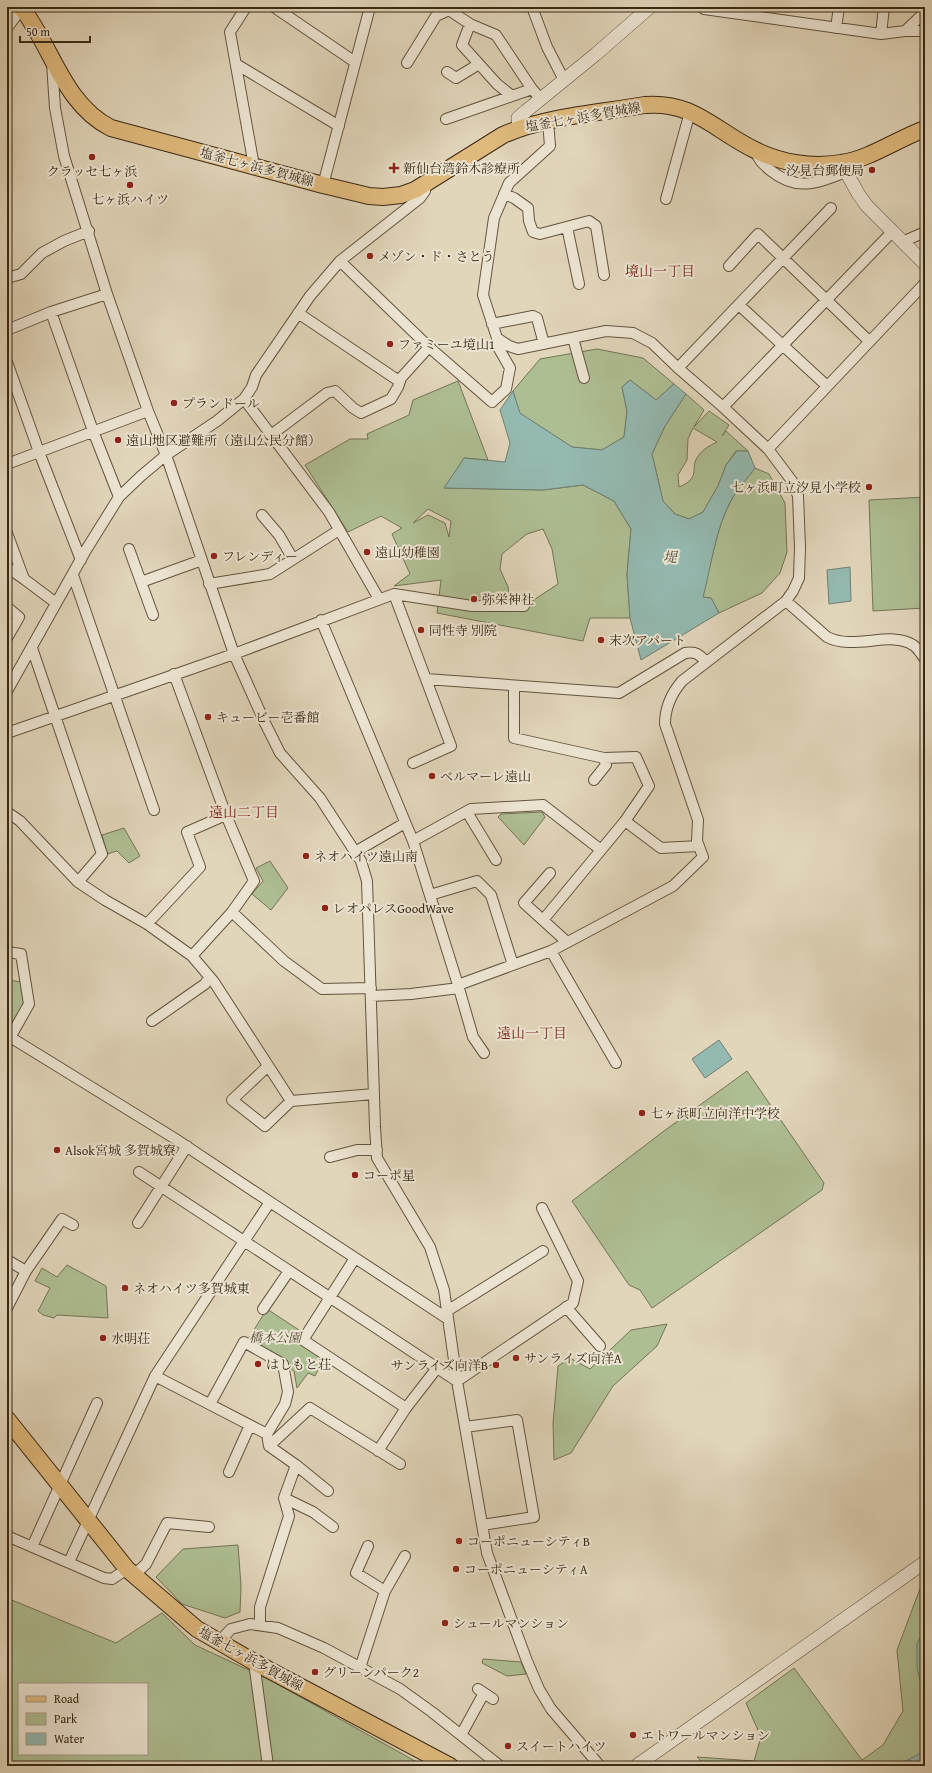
<svg xmlns="http://www.w3.org/2000/svg" width="932" height="1773" viewBox="0 0 932 1773" font-family="'Gentium Book Plus','Noto Serif JP',serif">
<style>
.green{fill:#aebe93;stroke:#747454;fill-rule:evenodd}
.water{fill:#94b9b0;stroke:#707f72}
.lines{fill:none;stroke-linecap:round;stroke-linejoin:round}
.minor-casing{stroke:#63543e;stroke-width:12}
.tertiary-casing{stroke:#63543e;stroke-width:14}
.primary-casing{stroke:#392914;stroke-width:18}
.minor{stroke:#ece4d2;stroke-width:10}
.tertiary{stroke:#ece4d2;stroke-width:13}
.primary{stroke:#e0ba7d;stroke-width:16}
.poi-dot{fill:#8f2418;stroke:#ece4d2;stroke-width:1.5}
.labels{text-anchor:middle;dominant-baseline:central;stroke-width:4;stroke-linejoin:round;paint-order:stroke}
.street-label{font-size:13px;fill:#392914;stroke:#ece4d2}
.poi-label{font-size:13px;fill:#392914;stroke:#ece4d2;text-anchor:start}
.park-label{font-size:13px;font-style:italic;fill:#564e34;stroke:#ece4d2}
.neighbourhood-label{font-size:14px;fill:#7a1f14;stroke:#ece4d2}
.water-label{font-size:14px;font-style:italic;fill:#504d3b;stroke:#ece4d2}
</style>
<rect width="100%" height="100%" fill="#e1d5ba"/>
<filter id="stains"><feTurbulence type="fractalNoise" baseFrequency=".005" numOctaves="4"/><feColorMatrix values="0 0 0 0 .2 0 0 0 0 .09 0 0 0 0 .02 0 0 0 .5 -.17"/></filter>
<radialGradient id="worn" r=".72"><stop offset=".6" stop-color="#630" stop-opacity="0"/><stop offset="1" stop-color="#630" stop-opacity=".3"/></radialGradient>
<path class="green" d="M597,349L643,358L674,384L656,400L630,380L622,387L627,411L624,437L602,450L572,447L519,413L513,391L540,359Z
M458,381L488,460L464,458L445,488L543,490L583,485L614,501L631,529L627,574L630,618H590L583,641L437,613L441,580L394,586L410,574L392,534L402,528L381,516L348,532L305,465L350,439H368L367,434L409,415L413,400ZM428,509L451,521L449,537L445,523L428,515L413,523ZM543,529L552,549L558,584L529,603L510,601L508,587L500,569L502,554L527,534Z
M686,394L704,410L694,427L709,411L729,425L722,436L726,431L748,451H736L726,465L718,486L703,512L689,519L675,514L663,501L652,454L665,426ZM693,428L717,442C711,445 703,449 699,455C688,468 703,477 679,487L678,475L687,460L688,439Z
M755,468L769,474L785,503L787,552L780,573L762,593L719,613L711,598L702,597C712,564 715,529 733,497C738,487 748,478 755,468Z
M925,497V608L873,611L869,500Z
M542,812L545,817L524,845L498,817L501,814Z
M124,828L140,856L129,863L117,851L107,854L102,835Z
M270,861L288,888L271,910L252,894L263,881L256,868Z
M7,980L22,982L25,1004L7,1035Z
M747,1071L824,1183L822,1190L652,1308L640,1290L629,1285L572,1201L664,1131Z
M67,1265L106,1286L108,1318L57,1315L54,1318L43,1315L38,1311L50,1288L35,1281L42,1268L57,1277Z
M267,1309L302,1332L299,1338L302,1342L325,1357L315,1376L308,1373L297,1388L294,1371L247,1341Z
M667,1324L657,1346L613,1386L571,1453L554,1460L553,1424L558,1366L570,1358L590,1369L631,1330Z
M238,1545L241,1586L240,1612L225,1618L182,1604L156,1577L183,1549Z
M924,1578L925,1766H706L697,1757L754,1761L761,1737L746,1703L794,1668L862,1760L883,1745L903,1711L897,1650Z
M7,1598L116,1643L162,1613L195,1645L270,1680L424,1766H7ZM19,1684H147V1754H19Z
M483,1659L521,1662L526,1674L507,1676L482,1663Z"/>
<path class="water" d="M630,380L656,400L674,384L686,394L665,426L652,454L663,501L675,514L689,519L703,512L718,486L726,465L737,451H748L755,468C748,478 739,487 733,497C715,528 712,564 703,597L711,598L719,613L641,660L630,618L627,574L631,529L614,501L583,485L543,490L444,488L464,458L505,462L510,443L500,410L513,391L520,413L572,447L602,450L624,437L627,411L622,387Z
M850,567L851,601L829,604L827,570Z
M719,1040L732,1059L705,1078L692,1059Z
M925,1630V1700L917,1668V1643Z
M925,1751V1766H897L898,1765Z"/>
<g class="lines">
<g class="minor-casing">
<path id="minor" d="M246,7L230,32L254,166
M274,7L355,62
M439,7L449,10L470,24L496,35L532,89L540,98
M532,7L547,47L564,80
M703,7L704,9L881,34L905,31L925,12
M470,24L462,45L497,84L512,96
M7,28L22,8
M836,28L839,7
M905,31H925
M881,34L884,7
M407,63L436,16L449,10
M236,64L339,126
M447,72L456,78L479,64
M446,119L532,89
M756,151C758,160 763,164 770,170C797,192 817,183 846,172
M323,185L370,7
M504,194L514,198L528,208L529,221L533,232L540,234L589,221L596,226L604,275
M666,199L690,112
M567,227L579,284
M902,242L925,232
M340,261L429,347L492,402L506,389L510,368L498,347L497,338
M729,266L758,234L869,341
M7,278L21,274L42,253L64,241L89,231
M739,305L827,386
M51,312L93,431L119,497
M298,313L396,379L401,378
M492,324L533,316L537,318L544,344
M7,330L51,312L107,294
M573,338L584,378
M7,362L39,452L81,560
M678,368L831,208
M244,399L252,387L256,375L310,296L340,261L420,198L425,191L426,184
M723,407L892,232
M271,435L327,393L335,391L353,408L361,413L391,399L398,387L401,378L429,347
M768,449L925,283
M7,464L148,411
M262,515L279,535L293,559
M7,533L24,579L56,603
M129,549L153,615
M7,567L24,579
M73,575L154,810
M141,582L202,560
M209,584L270,574L339,530
M394,594L472,606H524
M379,599L329,512L244,399L217,421L166,455L234,654L265,723L280,753L320,798L361,861L367,881L375,1127L377,1158L430,1247L444,1290L457,1381L487,1553L527,1661L539,1689L551,1709L600,1766
M786,601L827,637C854,651 891,630 913,645C918,648 921,654 925,659
M7,607L19,617L7,638
M321,620L413,841L458,985L473,1037L484,1053
M32,648L102,854L78,882
M174,674L226,815L254,881L232,912
M426,679L619,693L685,653C696,651 700,655 706,662
M514,686V738L604,758L636,757L649,786L625,821
M7,691L86,550L119,497L141,476L166,455L148,411L107,294L64,156L55,108L52,63
M7,733L234,654L394,594L451,746L413,763
M594,780L606,765L604,758
M7,812L20,821L78,882L105,900L147,924L192,956L214,982L291,1101L374,1094
M467,812L496,860
M413,841L471,809L543,805L601,850L625,821L661,848L699,846
M355,852L405,823
M550,873L524,903L567,942
M430,895L477,881L491,895L513,965
M543,920L601,850
M147,924L200,867L187,832L226,815
M551,951L616,1063
M7,952L21,954L29,1004L7,1043
M192,956L232,912L284,961L322,989L371,988
M458,985L551,951L673,886L703,857L697,841L698,820L665,724C665,707 671,694 682,681L786,601L793,591L799,578L800,547L798,496L792,481L768,449L723,407L678,368L652,343L633,333L606,331L518,349L509,346L497,338L483,295L494,218L509,183L550,146L548,121
M371,996L411,994L459,988
M152,1021L205,984L209,977
M10,1037L174,1138L270,1202L155,1376L69,1562
M268,1066L232,1100L265,1126L291,1101
M330,1157L357,1150H377
M139,1172L457,1381L573,1303L578,1281L542,1208
M270,1202L448,1319
M138,1223L187,1146
M355,1258L303,1340L406,1408L378,1451
M7,1260L26,1271L7,1308
M26,1271L62,1219L73,1225
M566,1307L600,1346
M263,1309L289,1271
M447,1311L543,1251
M155,1376L267,1434L269,1446L296,1465L284,1498L289,1516L260,1607V1625
M210,1404L244,1342L283,1364L288,1392L285,1404L267,1434
M406,1408L437,1368
M465,1427L517,1420L534,1517L482,1525
M269,1446L310,1408L400,1464
M296,1465L328,1491
M229,1472L250,1425
M284,1498L313,1512L333,1527
M7,1536L104,1578L112,1579L127,1569
M368,1546L356,1573L385,1591
M32,1547L97,1403
M133,1576L146,1564L167,1523L209,1527
M218,1643L231,1629L250,1624L278,1628L324,1648L400,1689L432,1712L500,1766
M254,1662L268,1766
M360,1668L385,1591L405,1556
M478,1689L493,1699
M461,1735L484,1693"/>
</g>
<g class="tertiary-casing">
<path id="tertiary" d="M519,128L518,118L526,111L596,54L650,7
M841,163L859,195L867,206L925,264
M636,1766L925,1562"/>
</g>
<g class="primary-casing">
<path id="primary" d="M21,7C52,46 63,104 111,128L323,185L369,196L383,197L401,195L415,190L503,135C547,116 598,113 645,105C694,101 715,131 755,150C781,163 812,168 841,163C870,159 897,139 925,129
M7,1419L127,1569L197,1629L254,1662L450,1766"/>
</g>
<use href="#minor" class="minor"/>
<use href="#tertiary" class="tertiary"/>
<use href="#primary" class="primary"/>
</g>
<g class="poi-dot">
<circle cx="92" cy="157" r="4"/>
<path d="M392 162h4v4h4v4h-4v4h-4v-4h-4v-4h4z"/>
<circle cx="872" cy="170" r="4"/>
<circle cx="130" cy="185" r="4"/>
<circle cx="370" cy="256" r="4"/>
<circle cx="390" cy="344" r="4"/>
<circle cx="174" cy="403" r="4"/>
<circle cx="118" cy="440" r="4"/>
<circle cx="869" cy="487" r="4"/>
<circle cx="367" cy="552" r="4"/>
<circle cx="214" cy="556" r="4"/>
<circle cx="474" cy="599" r="4"/>
<circle cx="421" cy="630" r="4"/>
<circle cx="601" cy="640" r="4"/>
<circle cx="208" cy="717" r="4"/>
<circle cx="432" cy="776" r="4"/>
<circle cx="306" cy="856" r="4"/>
<circle cx="325" cy="908" r="4"/>
<circle cx="642" cy="1113" r="4"/>
<circle cx="57" cy="1150" r="4"/>
<circle cx="355" cy="1175" r="4"/>
<circle cx="125" cy="1288" r="4"/>
<circle cx="103" cy="1338" r="4"/>
<circle cx="516" cy="1358" r="4"/>
<circle cx="258" cy="1364" r="4"/>
<circle cx="496" cy="1365" r="4"/>
<circle cx="459" cy="1541" r="4"/>
<circle cx="456" cy="1569" r="4"/>
<circle cx="445" cy="1623" r="4"/>
<circle cx="315" cy="1672" r="4"/>
<circle cx="633" cy="1735" r="4"/>
<circle cx="508" cy="1746" r="4"/>
</g>
<g class="labels">
<g class="street-label">
<text transform="translate(583 117) rotate(-10)">塩釜七ヶ浜多賀城線</text>
<text transform="translate(257 167) rotate(15)">塩釜七ヶ浜多賀城線</text>
<text transform="translate(251 1659) rotate(29)">塩釜七ヶ浜多賀城線</text>
</g>
<g class="poi-label">
<text x="403" y="168">新仙台湾鈴木診療所</text>
<text x="864" y="170" text-anchor="end">汐見台郵便局</text>
<text x="92" y="171" text-anchor="middle">クラッセ七ヶ浜</text>
<text x="130" y="199" text-anchor="middle">七ヶ浜ハイツ</text>
<text x="378" y="256">メゾン・ド・さとう</text>
<text x="398" y="344">ファミーユ境山1</text>
<text x="182" y="403">プランドール</text>
<text x="126" y="440">遠山地区避難所（遠山公民分館）</text>
<text x="861" y="487" text-anchor="end">七ヶ浜町立汐見小学校</text>
<text x="375" y="552">遠山幼稚園</text>
<text x="222" y="556">フレンディー</text>
<text x="482" y="599">弥栄神社</text>
<text x="429" y="630">同性寺 別院</text>
<text x="609" y="640">末次アパート</text>
<text x="216" y="717">キュービー壱番館</text>
<text x="440" y="776">ベルマーレ遠山</text>
<text x="314" y="856">ネオハイツ遠山南</text>
<text x="333" y="908">レオパレスGoodWave</text>
<text x="650" y="1113">七ヶ浜町立向洋中学校</text>
<text x="65" y="1150">Alsok宮城 多賀城寮</text>
<text x="363" y="1175">コーポ星</text>
<text x="133" y="1288">ネオハイツ多賀城東</text>
<text x="111" y="1338">水明荘</text>
<text x="524" y="1358">サンライズ向洋A</text>
<text x="266" y="1364">はしもと荘</text>
<text x="488" y="1365" text-anchor="end">サンライズ向洋B</text>
<text x="467" y="1541">コーポニューシティB</text>
<text x="464" y="1569">コーポニューシティA</text>
<text x="453" y="1623">シュールマンション</text>
<text x="323" y="1672">グリーンパーク2</text>
<text x="641" y="1735">エトワールマンション</text>
<text x="516" y="1746">スイートハイツ</text>
</g>
<g class="park-label">
<text x="275" y="1337">橋本公園</text>
</g>
<g class="neighbourhood-label">
<text x="660" y="271">境山一丁目</text>
<text x="244" y="812">遠山二丁目</text>
<text x="532" y="1033">遠山一丁目</text>
</g>
<g class="water-label">
<text x="670" y="557">堤</text>
</g>
</g>
<rect width="932" height="1773" fill="none" stroke="#e1d5ba" stroke-width="24"/>
<rect x="8" y="8" width="916" height="1757" fill="none" stroke="#392914" stroke-width="2"/>
<rect x="12" y="12" width="908" height="1749" fill="none" stroke="#392914"/>
<rect x="18" y="1683" width="130" height="72" fill="#ece4d2" stroke="#a49986"/>
<rect x="26" y="1696" width="20" height="6" fill="#e0ba7d" stroke="#a49986"/>
<text x="54" y="1703" font-size="12" fill="#392914">Road</text>
<rect x="26" y="1713" width="20" height="12" fill="#aebe93" stroke="#a49986"/>
<text x="54" y="1723" font-size="12" fill="#392914">Park</text>
<rect x="26" y="1733" width="20" height="12" fill="#94b9b0" stroke="#a49986"/>
<text x="54" y="1743" font-size="12" fill="#392914">Water</text>
<path d="M20 36v6h70v-6" fill="none" stroke="#392914" stroke-width="2"/>
<text x="26" y="36" font-size="12" fill="#392914" stroke="#ece4d2" stroke-width="3" paint-order="stroke">50 m</text>
<rect width="100%" height="100%" filter="url(#stains)"/>
<rect width="100%" height="100%" fill="url(#worn)"/>
</svg>
